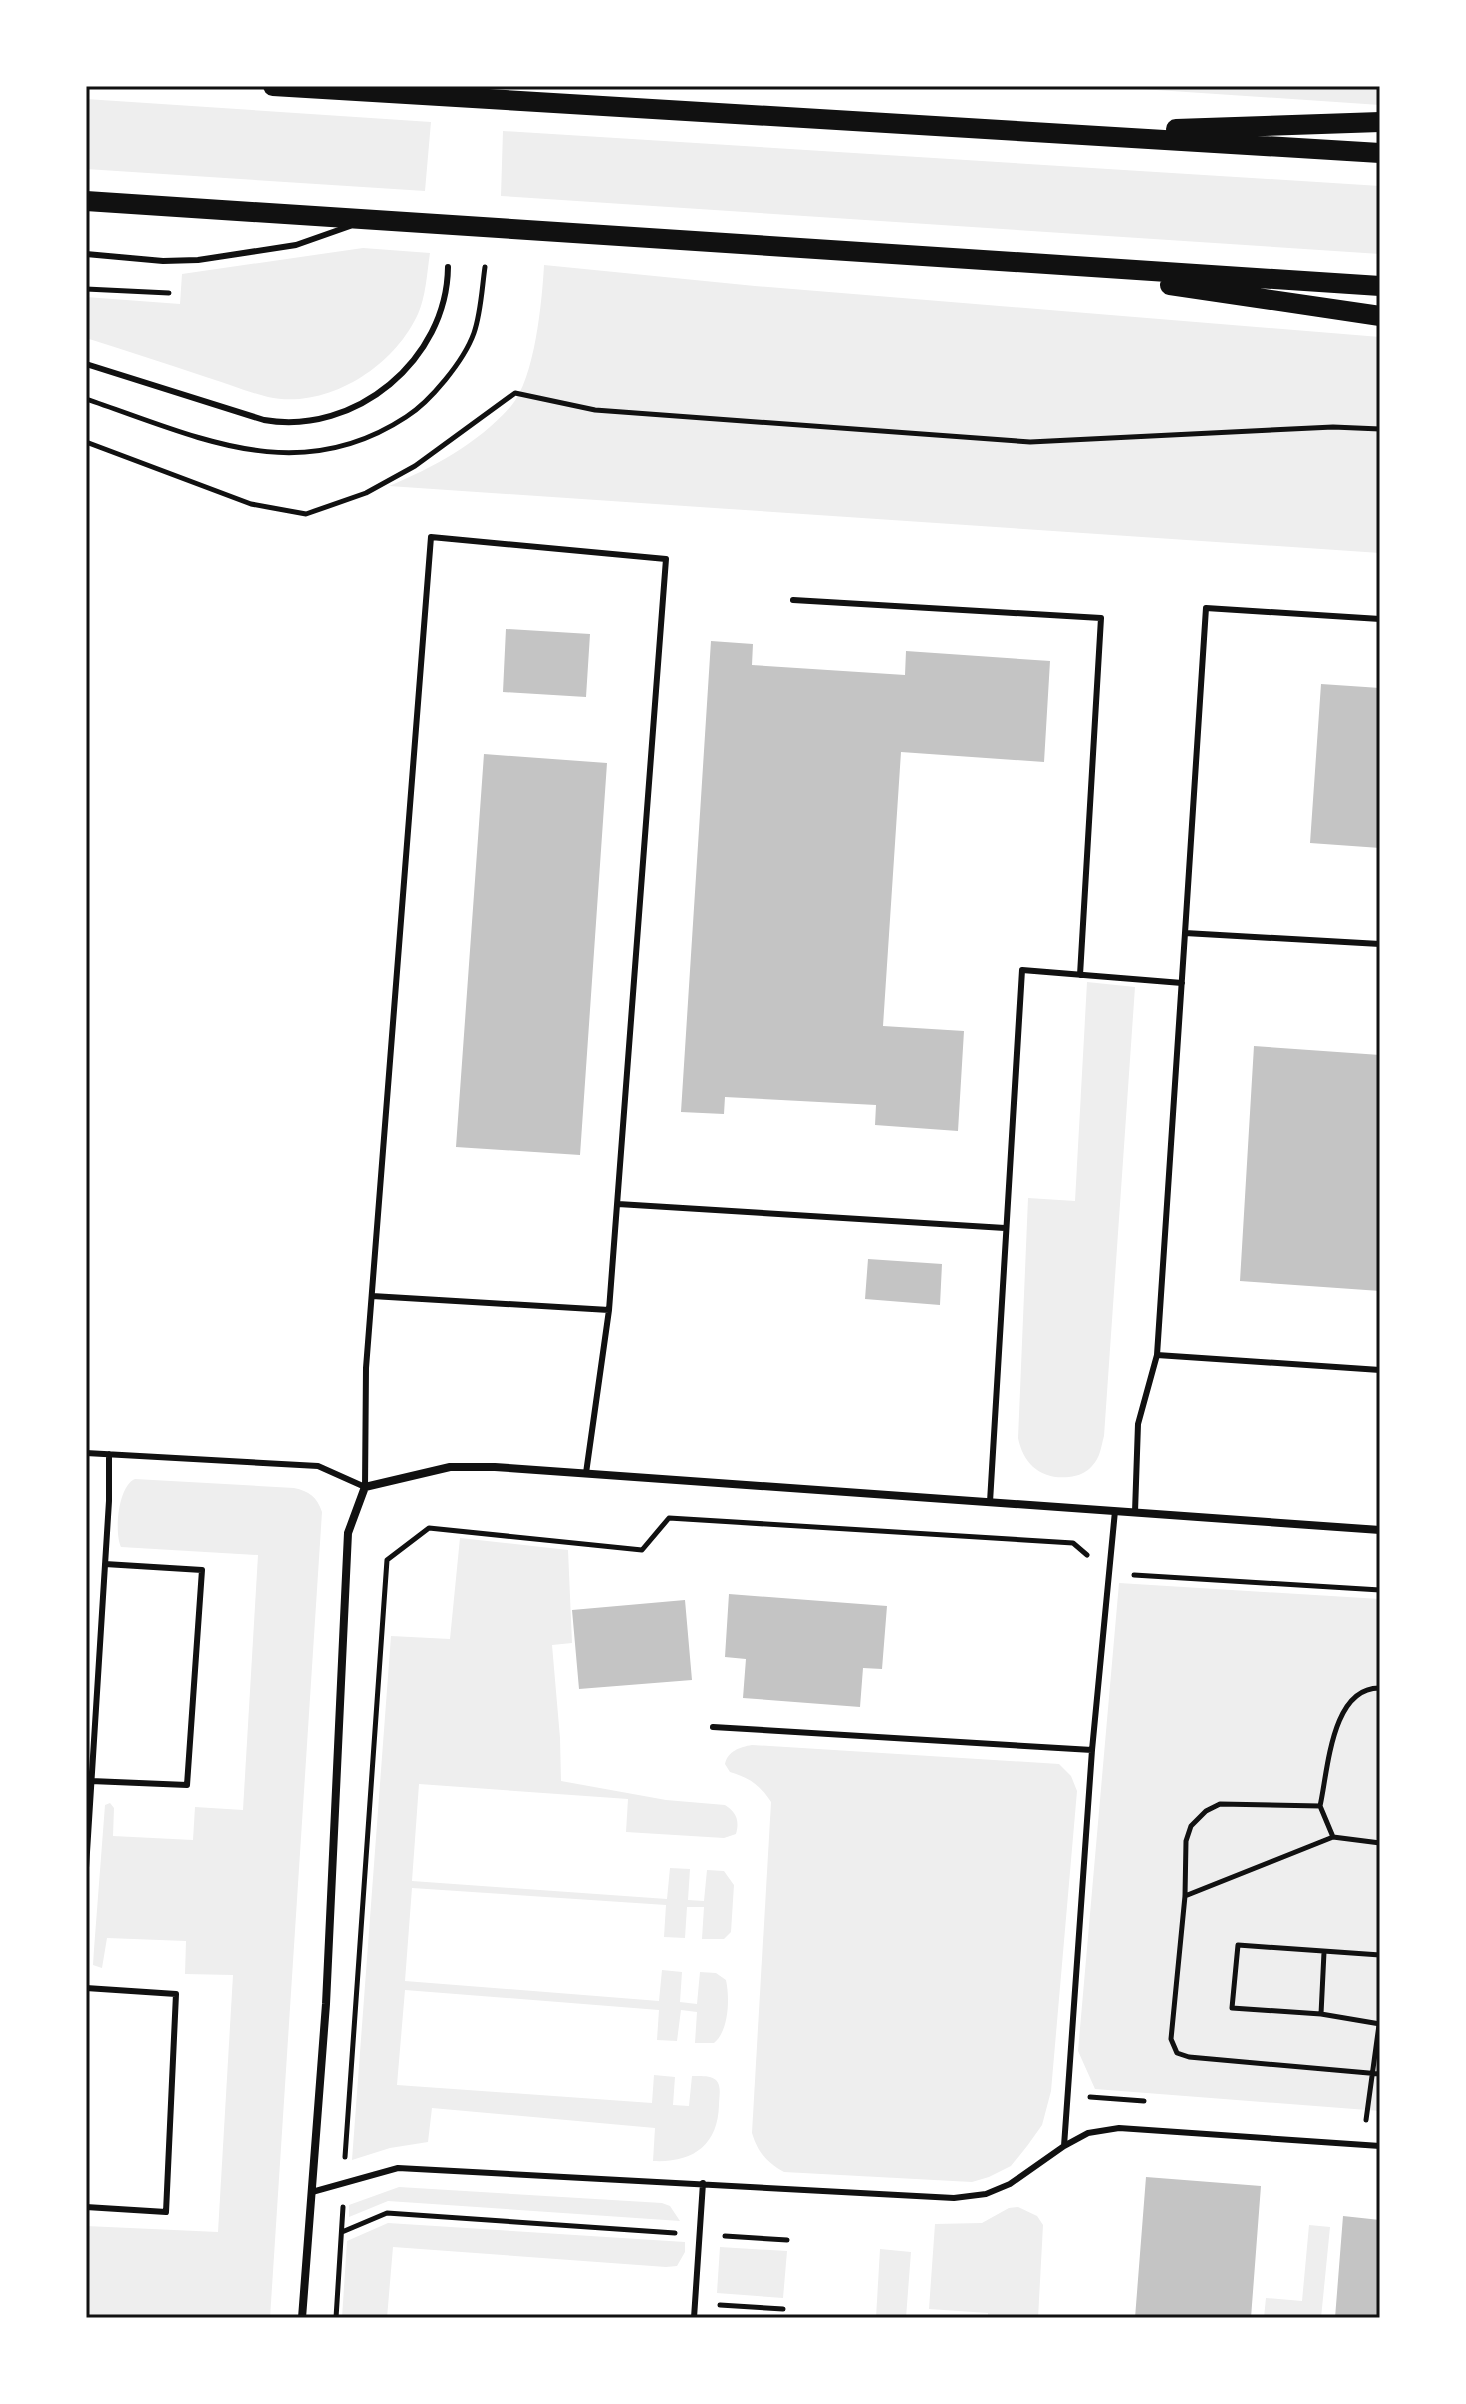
<svg xmlns="http://www.w3.org/2000/svg" width="1466" height="2404" viewBox="0 0 1466 2404" font-family="'Archivo Narrow',sans-serif">
<style>
.green{fill:#eee}
.building{fill:#c4c4c4}
.lines{fill:none;stroke-linecap:round;stroke-linejoin:round}
.path{stroke:#111;stroke-width:5}
.service{stroke:#111;stroke-width:6}
.minor{stroke:#111;stroke-width:8}
.primary{stroke:#111;stroke-width:20}
.neatline{fill:none;stroke:#111;stroke-width:3}
</style>
<rect width="100%" height="100%" fill="#fff"/>
<path class="green" d="M1087,86H1380V105L1097,86Z
M86,99L431,122L425,191L86,169Z
M503,131L1380,186V254L501,196Z
M363,248L430,253C427,273 426,296 418,314C394,367 327,410 268,397C248,392 228,384 209,378C168,364 127,351 86,338V297L180,304L182,274Z
M544,265L755,286L1380,337V553L389,486C432,468 479,443 511,406C535,378 542,301 544,265Z
M1087,982L1135,987L1104,1436C1101,1447 1100,1458 1092,1466C1086,1473 1078,1476 1069,1477C1041,1480 1023,1464 1018,1438L1028,1198L1075,1201Z
M135,1479L294,1488C309,1491 317,1497 322,1512L270,2318H86V2226L218,2232L233,1975L185,1974L186,1941L107,1938L102,1968L93,1965L94,1949L105,1805L110,1803L114,1808L113,1836L193,1840L195,1807L243,1810L258,1555L121,1547C114,1532 118,1486 135,1479Z
M460,1538L568,1550L572,1643L552,1645L560,1738L561,1781L666,1800L725,1805C736,1812 740,1820 736,1834L724,1838L626,1832L628,1799L419,1784L412,1881L667,1899L670,1868L690,1869L688,1900L704,1901L707,1870L724,1871L734,1885L731,1932L724,1939H702L704,1907H687L685,1938L664,1937L666,1905L412,1888L405,1981L659,2001L662,1970L682,1972L680,2002L697,2004L700,1972L716,1973L726,1980C730,1998 729,2031 714,2043H695L697,2012L681,2010L677,2041L657,2040L659,2010L405,1990L397,2085L652,2103L654,2075L675,2077L673,2105L689,2106L692,2076C699,2076 711,2075 716,2080C722,2086 719,2097 719,2105C718,2146 692,2163 653,2161L655,2128L432,2108L428,2142L390,2148L352,2160L391,1636L450,1639Z
M1119,1583L1380,1599V2111L1095,2089L1078,2051Z
M752,1745L1059,1764L1071,1776L1077,1791L1051,2091L1042,2125L1027,2146L1011,2166L989,2177L972,2182L784,2172C766,2162 758,2152 752,2133L771,1802C760,1785 750,1778 730,1772L725,1764C728,1751 740,1747 752,1745Z
M399,2187L662,2203L670,2206L680,2221L388,2201L349,2217V2205Z
M1018,2207L1037,2216L1043,2225L1038,2318H988V2313L929,2309L935,2224L982,2223L1009,2208Z
M388,2223L685,2242V2252L677,2266L666,2267L393,2247L387,2318H342L347,2241Z
M1309,2225L1330,2227L1321,2318H1264L1266,2298L1302,2301Z
M720,2247L787,2251L783,2298L717,2293Z
M880,2249L911,2252L906,2318H876Z"/>
<path class="building" d="M506,629L590,634L586,697L503,692Z
M711,641L753,644L752,665L905,675L906,651L1050,661L1044,762L901,752L883,1026L964,1031L958,1131L875,1125L876,1105L725,1097L724,1114L681,1112Z
M1321,684L1380,688V848L1310,843Z
M484,754L607,763L580,1155L456,1147Z
M1254,1046L1380,1055V1291L1240,1281Z
M868,1259L942,1264L940,1305L865,1299Z
M729,1594L887,1606L882,1669L863,1668L860,1707L743,1698L746,1659L725,1657Z
M685,1600L692,1680L579,1689L572,1610Z
M1146,2177L1261,2186L1251,2318H1135Z
M1343,2216L1380,2220V2318H1335Z"/>
<g class="lines">
<path class="path" d="M86,289L169,293
M86,399C196,436 297,489 406,417C430,402 464,361 474,333C481,313 482,288 485,267
M86,442L251,504L306,514L366,493L415,466L515,393L595,410L1030,442L1333,427L1380,429
M1134,1575L1380,1590
M1380,1688C1331,1687 1328,1771 1320,1806L1220,1804L1206,1811L1191,1826L1186,1841L1185,1896L1171,2039L1177,2053L1189,2057L1380,2074
M1320,1806L1333,1837
M1185,1896L1333,1837L1380,1843
M1380,1955L1238,1945L1232,2008L1321,2014L1380,2024
M1321,2014L1324,1952
M1090,2097L1144,2101
M1366,2120L1379,2025
M345,2157L387,1560L429,1528L642,1550L669,1518L1073,1543L1087,1555
M342,2232L387,2213L675,2233
M725,2236L787,2240
M720,2305L783,2309
M336,2318L343,2207"/>
<path class="service" d="M86,254L163,261L198,260L296,245L350,226
M86,364L264,420C355,436 447,360 448,267
M793,600L1101,618L1080,975
M1185,933L1206,608L1380,619
M1380,944L1185,933L1157,1355L1380,1370
M618,1204L1005,1228
M372,1296L609,1310
M86,1453L318,1466L365,1487L366,1368L431,537L666,559L609,1310L586,1473
M990,1502L1022,970L1182,983
M1135,1512L1138,1424L1157,1355
M713,1727L1092,1750
M91,1781L187,1785L202,1570L105,1564
M86,1868L109,1501V1454
M86,1988L176,1994L166,2212L86,2207
M1064,2146L1092,1750L1115,1511
M312,2192L398,2168L954,2198L986,2194L1010,2184L1064,2146L1088,2133L1119,2128L1380,2146
M694,2318L703,2183"/>
<path class="minor" d="M302,2318L326,2004L348,1533L365,1487L450,1467H495L1380,1530"/>
<path class="primary" d="M273,86L1380,153
M1176,129L1380,122
M86,201L1380,286
M1170,285L1380,316"/>
</g>
<rect width="1466" height="2404" fill="none" stroke="#ffffff" stroke-width="176"/>
<rect x="88" y="88" width="1290" height="2228" class="neatline"/>
</svg>
